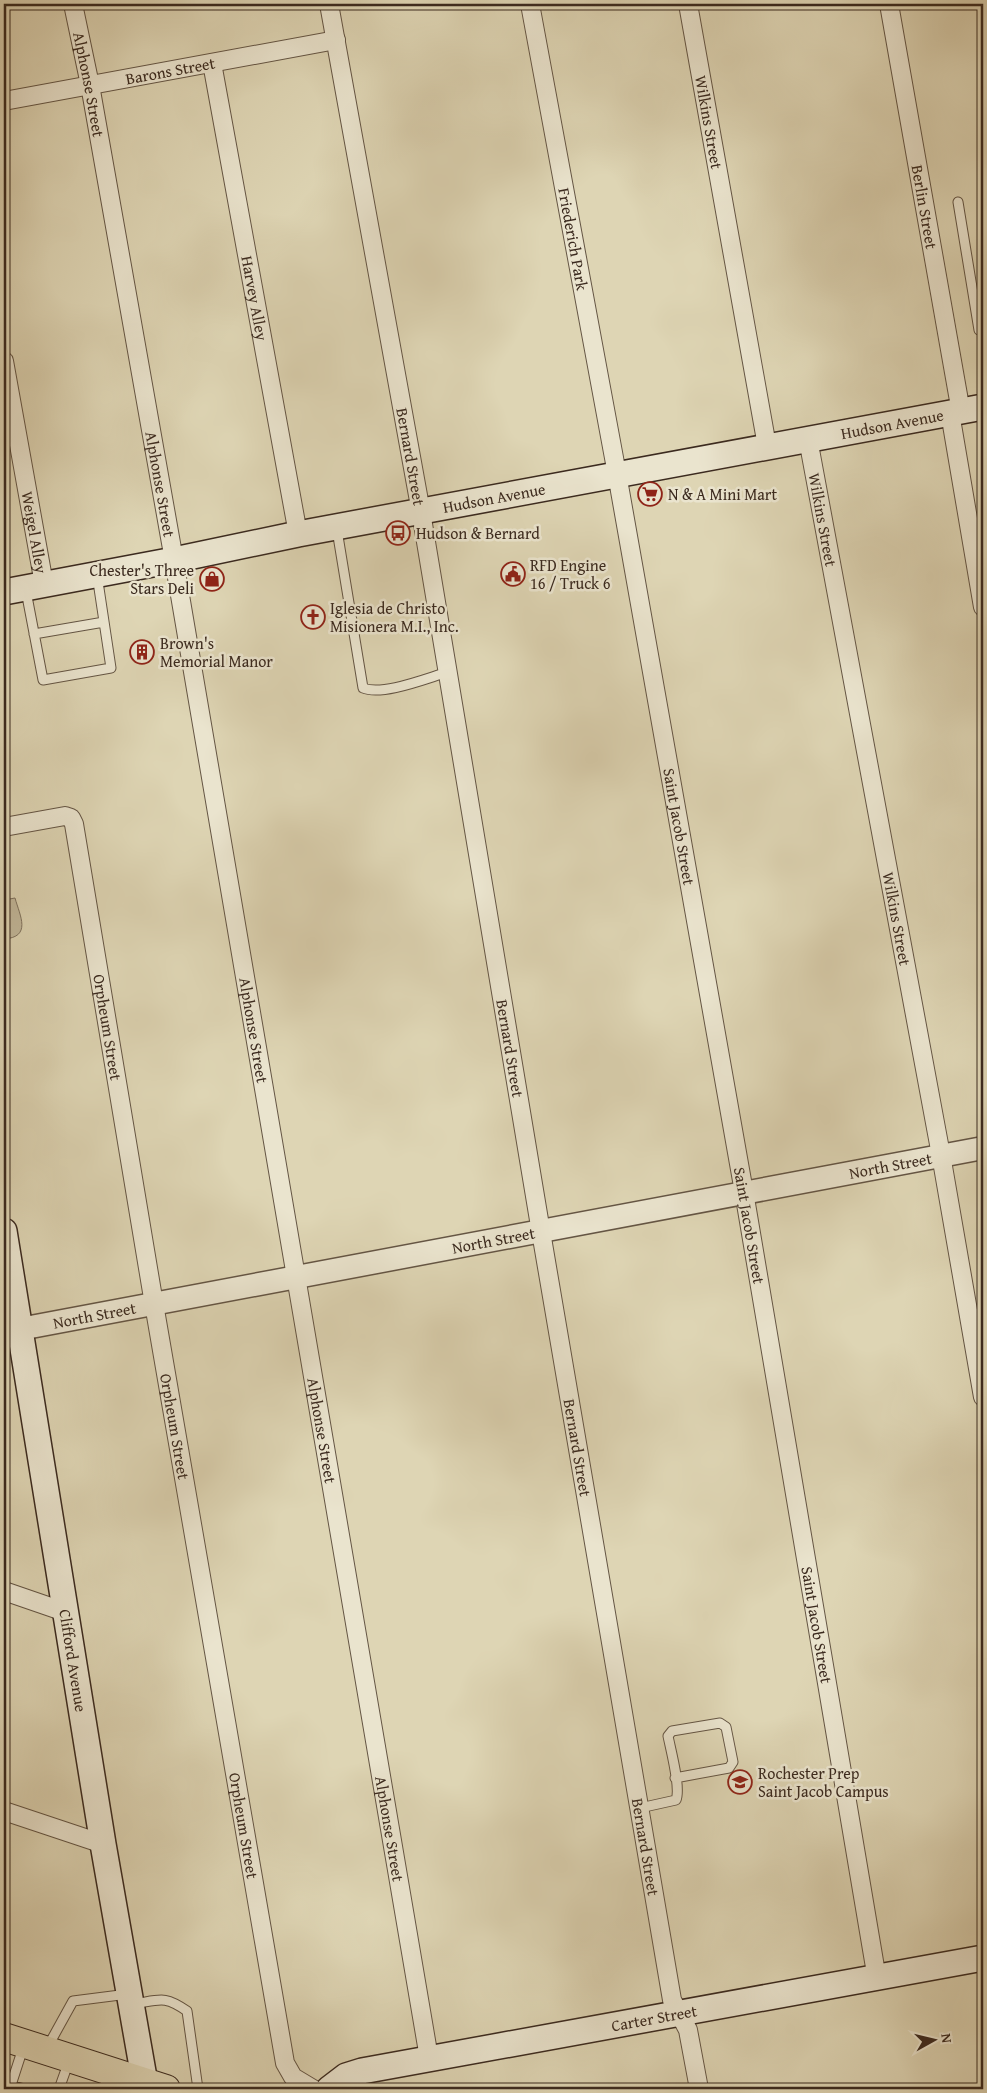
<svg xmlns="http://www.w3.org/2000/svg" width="987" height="2093" viewBox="0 0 987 2093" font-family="'Gentium Book Plus',serif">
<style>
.green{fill:#c2b89b;stroke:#7e715d}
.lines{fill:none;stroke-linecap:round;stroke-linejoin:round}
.service-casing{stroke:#645544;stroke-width:11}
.minor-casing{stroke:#645544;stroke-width:20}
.tertiary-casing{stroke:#645544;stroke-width:25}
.secondary-casing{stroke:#3b2a1f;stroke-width:28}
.primary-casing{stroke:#3b2a1f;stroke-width:30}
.service{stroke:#eae4ce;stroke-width:9}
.minor{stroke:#eae4ce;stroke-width:18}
.tertiary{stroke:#eae4ce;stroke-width:22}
.secondary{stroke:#eae4ce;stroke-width:25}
.primary{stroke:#ded5b4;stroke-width:28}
.labels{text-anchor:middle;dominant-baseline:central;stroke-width:5;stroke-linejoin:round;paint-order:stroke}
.street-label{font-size:16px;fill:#3b2a1f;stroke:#eae4ce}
.poi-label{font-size:16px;fill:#3b2a1f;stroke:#eae4ce;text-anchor:start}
</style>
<rect width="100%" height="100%" fill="#ded5b4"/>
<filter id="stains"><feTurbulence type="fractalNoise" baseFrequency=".004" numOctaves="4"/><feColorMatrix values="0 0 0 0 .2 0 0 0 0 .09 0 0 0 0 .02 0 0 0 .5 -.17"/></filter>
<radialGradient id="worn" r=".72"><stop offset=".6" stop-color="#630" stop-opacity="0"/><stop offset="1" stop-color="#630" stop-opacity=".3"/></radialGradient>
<path class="green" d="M15,898C20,916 32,937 4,939V900Z"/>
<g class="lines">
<g class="service-casing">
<path id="service" d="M958,202L979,330L983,329
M337,530L363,688C383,696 427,678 448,672
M26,591L43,680L111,668L97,575
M34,634L104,622
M640,1808L676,1800C681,1788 671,1751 668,1736L672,1731L720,1723L726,1727L733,1762L729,1768L675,1778
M134,2004C160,2000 164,1995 187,2011L198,2089
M47,2048L73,2001L128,1994
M4,2083L24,2089
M11,2085L24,2045
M59,2089L69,2061"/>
</g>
<g class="minor-casing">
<g id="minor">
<path id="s1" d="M73,4L90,85L174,560L429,2058"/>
<path id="s2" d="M329,4L421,512L541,1232L672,2000L688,2030L699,2089"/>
<path id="s3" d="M530,4L617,474L744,1192L877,1979"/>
<path id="s4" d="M688,4L767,446"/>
<path id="s5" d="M889,4L961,412"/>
<path id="s6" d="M212,63L298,534"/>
<path id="s7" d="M4,101L336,40"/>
<path id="s8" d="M4,361L44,584"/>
<path d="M950,413L983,607"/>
<path id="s9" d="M808,439L941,1155L983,1397"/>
<path id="s10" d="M4,827L65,816L71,818L74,824L154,1304L285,2063L293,2077L313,2089"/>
<path d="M4,1591L65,1612"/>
<path d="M4,1811L103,1844"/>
</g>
</g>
<g class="tertiary-casing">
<g id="tertiary">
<path id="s11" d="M4,1326L20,1329L983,1148"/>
</g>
</g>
<g class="secondary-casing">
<g id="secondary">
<path id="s12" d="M4,592L174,560L298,534L983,407"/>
<path id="s13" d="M4,1231L103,1844L146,2089"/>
<path id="s14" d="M329,2089L346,2076L362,2071L983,1958"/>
</g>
</g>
<g class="primary-casing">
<path id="primary" d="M4,2037L166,2089"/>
</g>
<use href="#service" class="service"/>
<use href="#minor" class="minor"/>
<use href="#tertiary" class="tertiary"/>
<use href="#secondary" class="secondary"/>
<use href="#primary" class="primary"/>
</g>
<defs>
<g id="supermarket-ring" transform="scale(1.25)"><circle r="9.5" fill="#eae4ce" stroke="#8f2418" stroke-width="1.5"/><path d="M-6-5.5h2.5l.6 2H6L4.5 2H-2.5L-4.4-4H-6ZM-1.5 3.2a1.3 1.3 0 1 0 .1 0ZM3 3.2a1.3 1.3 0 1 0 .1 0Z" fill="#8f2418"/></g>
<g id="bus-ring" transform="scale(1.25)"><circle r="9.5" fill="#eae4ce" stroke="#8f2418" stroke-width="1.5"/><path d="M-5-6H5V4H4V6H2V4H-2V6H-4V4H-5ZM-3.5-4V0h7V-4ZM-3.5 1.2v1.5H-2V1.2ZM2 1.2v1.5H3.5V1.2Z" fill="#8f2418"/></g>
<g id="civic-ring" transform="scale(1.25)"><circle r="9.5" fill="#eae4ce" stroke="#8f2418" stroke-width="1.5"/><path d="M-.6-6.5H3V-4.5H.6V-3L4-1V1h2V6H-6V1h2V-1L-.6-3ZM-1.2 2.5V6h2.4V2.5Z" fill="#8f2418"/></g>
<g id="shop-ring" transform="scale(1.25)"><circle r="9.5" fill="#eae4ce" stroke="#8f2418" stroke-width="1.5"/><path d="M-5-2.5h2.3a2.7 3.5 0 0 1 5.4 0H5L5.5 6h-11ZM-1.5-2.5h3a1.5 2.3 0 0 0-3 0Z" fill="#8f2418"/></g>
<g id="church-ring" transform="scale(1.25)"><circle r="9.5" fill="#eae4ce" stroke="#8f2418" stroke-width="1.5"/><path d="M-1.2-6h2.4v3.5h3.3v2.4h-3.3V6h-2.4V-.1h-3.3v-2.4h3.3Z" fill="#8f2418"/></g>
<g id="building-ring" transform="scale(1.25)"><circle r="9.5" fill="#eae4ce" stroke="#8f2418" stroke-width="1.5"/><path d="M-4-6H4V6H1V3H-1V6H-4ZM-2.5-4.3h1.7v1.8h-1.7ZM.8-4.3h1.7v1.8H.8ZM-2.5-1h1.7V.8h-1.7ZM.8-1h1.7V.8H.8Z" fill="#8f2418"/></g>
<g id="school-ring" transform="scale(1.25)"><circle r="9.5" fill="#eae4ce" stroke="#8f2418" stroke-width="1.5"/><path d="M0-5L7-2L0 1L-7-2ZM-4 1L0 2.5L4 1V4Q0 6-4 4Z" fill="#8f2418"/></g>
</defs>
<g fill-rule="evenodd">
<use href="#supermarket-ring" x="650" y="494"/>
<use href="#bus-ring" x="398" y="533"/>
<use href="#civic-ring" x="513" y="574"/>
<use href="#shop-ring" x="212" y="579"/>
<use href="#church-ring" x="313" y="617"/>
<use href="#building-ring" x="142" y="652"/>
<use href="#school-ring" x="740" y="1782"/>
</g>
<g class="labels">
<g class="street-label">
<text stroke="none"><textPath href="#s7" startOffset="169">Barons Street</textPath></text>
<text stroke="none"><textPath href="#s1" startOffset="82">Alphonse Street</textPath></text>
<text stroke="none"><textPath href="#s4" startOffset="120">Wilkins Street</textPath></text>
<text stroke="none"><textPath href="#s5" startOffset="206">Berlin Street</textPath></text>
<text stroke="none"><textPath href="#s3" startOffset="239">Friederich Park</textPath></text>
<text stroke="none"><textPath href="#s6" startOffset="239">Harvey Alley</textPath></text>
<text stroke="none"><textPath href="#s12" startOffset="904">Hudson Avenue</textPath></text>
<text stroke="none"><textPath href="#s2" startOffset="460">Bernard Street</textPath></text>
<text stroke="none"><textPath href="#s1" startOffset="488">Alphonse Street</textPath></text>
<text stroke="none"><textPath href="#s12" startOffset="499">Hudson Avenue</textPath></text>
<text stroke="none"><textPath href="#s9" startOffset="82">Wilkins Street</textPath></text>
<text stroke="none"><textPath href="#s8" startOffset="174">Weigel Alley</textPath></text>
<text stroke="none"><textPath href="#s3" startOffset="836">Saint Jacob Street</textPath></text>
<text stroke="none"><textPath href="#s9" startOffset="488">Wilkins Street</textPath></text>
<text stroke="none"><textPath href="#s10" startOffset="281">Orpheum Street</textPath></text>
<text stroke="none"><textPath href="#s1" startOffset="1042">Alphonse Street</textPath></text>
<text stroke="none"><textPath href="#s2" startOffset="1060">Bernard Street</textPath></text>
<text stroke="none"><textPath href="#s11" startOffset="902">North Street</textPath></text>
<text stroke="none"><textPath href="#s3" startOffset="1241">Saint Jacob Street</textPath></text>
<text stroke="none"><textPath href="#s11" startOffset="498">North Street</textPath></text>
<text stroke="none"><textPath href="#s11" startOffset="92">North Street</textPath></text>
<text stroke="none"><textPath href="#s10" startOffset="686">Orpheum Street</textPath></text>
<text stroke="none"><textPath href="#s1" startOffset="1448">Alphonse Street</textPath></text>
<text stroke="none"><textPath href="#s2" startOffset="1465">Bernard Street</textPath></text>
<text stroke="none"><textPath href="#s3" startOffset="1646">Saint Jacob Street</textPath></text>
<text stroke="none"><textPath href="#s13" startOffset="435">Clifford Avenue</textPath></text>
<text stroke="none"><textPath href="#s10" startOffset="1091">Orpheum Street</textPath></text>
<text stroke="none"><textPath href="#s1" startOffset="1852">Alphonse Street</textPath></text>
<text stroke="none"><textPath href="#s2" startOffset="1870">Bernard Street</textPath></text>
<text stroke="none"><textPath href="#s14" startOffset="335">Carter Street</textPath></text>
</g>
<g class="poi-label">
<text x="668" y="494">N &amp; A Mini Mart</text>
<text x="416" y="533">Hudson &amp; Bernard</text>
<text x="530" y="565">RFD Engine<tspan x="530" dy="18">16 / Truck 6</tspan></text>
<text x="194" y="570" text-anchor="end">Chester's Three<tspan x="194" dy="18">Stars Deli</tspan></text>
<text x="330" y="608">Iglesia de Christo<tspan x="330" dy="18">Misionera M.I., Inc.</tspan></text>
<text x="160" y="643">Brown's<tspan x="160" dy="18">Memorial Manor</tspan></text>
<text x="758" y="1773">Rochester Prep<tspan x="758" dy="18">Saint Jacob Campus</tspan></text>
</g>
</g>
<rect width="987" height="2093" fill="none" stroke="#ded5b4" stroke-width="20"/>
<rect x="5" y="5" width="977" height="2083" fill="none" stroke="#3b2a1f" stroke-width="2.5"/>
<rect x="10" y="10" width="967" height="2073" fill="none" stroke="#3b2a1f"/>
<g transform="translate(934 2040) rotate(82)" stroke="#eae4ce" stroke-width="4" paint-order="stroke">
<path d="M0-4L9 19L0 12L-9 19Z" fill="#3b2a1f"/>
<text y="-8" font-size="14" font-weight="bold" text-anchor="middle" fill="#3b2a1f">N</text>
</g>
<rect width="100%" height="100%" filter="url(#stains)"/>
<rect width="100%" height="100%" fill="url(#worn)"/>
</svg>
